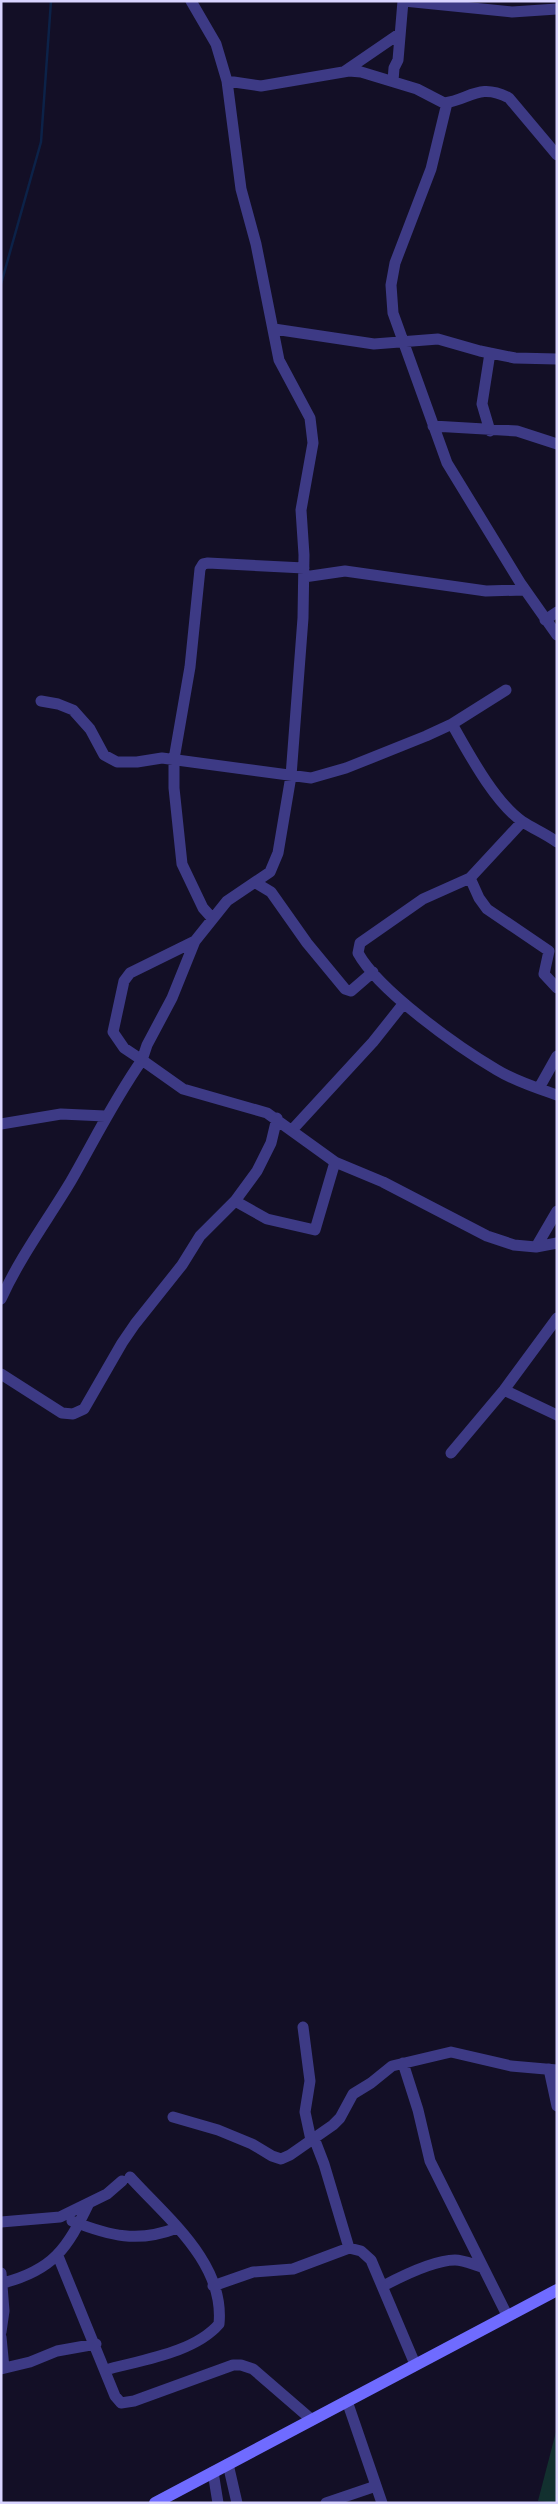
<svg xmlns="http://www.w3.org/2000/svg" width="558" height="2504" viewBox="0 0 558 2504" font-family="Arial,sans-serif">
<style>
.green{fill:#12302f}
.lines{fill:none;stroke-linecap:round;stroke-linejoin:round}
.stream{stroke:#0c2248;stroke-width:2.5}
.street{stroke:#3d3a85;stroke-width:11}
.secondary{stroke:#6f6bff;stroke-width:12}
</style>
<rect width="100%" height="100%" fill="#130f26"/>
<path class="green" d="M557,2428V2503L538,2501Z"/>
<g class="lines">
<path class="stream" d="M1,284L41,142L51,1"/>
<path class="street" d="M191,1L216,44L227,81L241,189L256,244L279,360L310,418L313,443L301,510L304,555L303,618L291,776L278,853L270,872L227,901L195,941L172,998L147,1045L142,1060L183,1089L267,1113L335,1162L383,1182L487,1236L514,1245L536,1247L557,1243
M404,1L512,12L557,9
M345,71L399,34
M227,81L261,86L349,71L361,72L417,89L444,103C469,100 479,82 509,98L557,155
M393,81L394,68L398,60L403,1
M447,103L431,169L395,263L391,285L393,313L447,463L521,584L557,635
M274,329L374,344L438,339L480,351L515,358L557,359
M433,426L517,431L557,444
M490,431L482,404L490,353
M304,577L345,571L486,591L524,590
M545,620L557,612
M41,701L58,704L73,710L90,729L104,755L117,762H137L162,758L311,778L346,768L426,736L452,724L506,690
M452,724C469,754 495,803 523,822C534,829 546,834 557,842
M522,822L470,878L423,899L360,943L358,953C379,991 458,1047 497,1070C515,1081 537,1088 557,1095
M470,878L479,898L487,909L549,951L544,974L557,988
M256,883L271,892L307,943L345,989L351,991L373,972
M212,918L203,908L182,864L174,788V759L190,667L200,569L203,564L208,563L304,568
M539,1088L557,1056
M1,1124L61,1114L105,1116
M292,1130L373,1042L404,1003
M235,1201L267,1219L315,1230L335,1162
M536,1247L557,1211
M1,1299C20,1257 47,1221 71,1181C95,1139 114,1100 142,1060L124,1048L113,1032L124,981L130,973L195,941
M1,1374L62,1413L73,1414L84,1409L122,1343L135,1324L182,1265L200,1236L235,1201L257,1171L271,1143L277,1118
M504,1390L557,1415
M451,1453L504,1390L557,1318
M303,2027L310,2081L305,2112L311,2140
M403,2063L418,2110L430,2161L507,2315
M549,2069L557,2106
M173,2117L218,2130L252,2144L272,2156L281,2159L290,2155L333,2125L340,2118L353,2094L371,2083L392,2066L451,2052L511,2066L557,2070
M314,2138L324,2164L349,2248
M72,2221C110,2236 138,2243 177,2228
M1,2222L60,2217L107,2194L122,2181
M58,2256L115,2396L121,2403L134,2401L233,2365H241L253,2369L312,2420
M1,2273L4,2311L1,2332
M3,2283C53,2270 67,2249 89,2203
M213,2286L253,2272L293,2269L349,2248L361,2251L371,2260L415,2364
M383,2286C402,2276 434,2260 455,2260C464,2260 474,2265 482,2267
M1,2337L4,2368
M1,2369L30,2362L57,2351L96,2344
M105,2370C141,2360 194,2353 219,2324C225,2263 167,2218 130,2177
M347,2401L382,2503
M228,2464L237,2503
M213,2472L218,2503
M326,2503L376,2486"/>
<path class="secondary" d="M155,2503L557,2290"/>
</g>
<rect width="558" height="2504" fill="none" stroke="#d9d4ff" stroke-width="5"/>
</svg>
